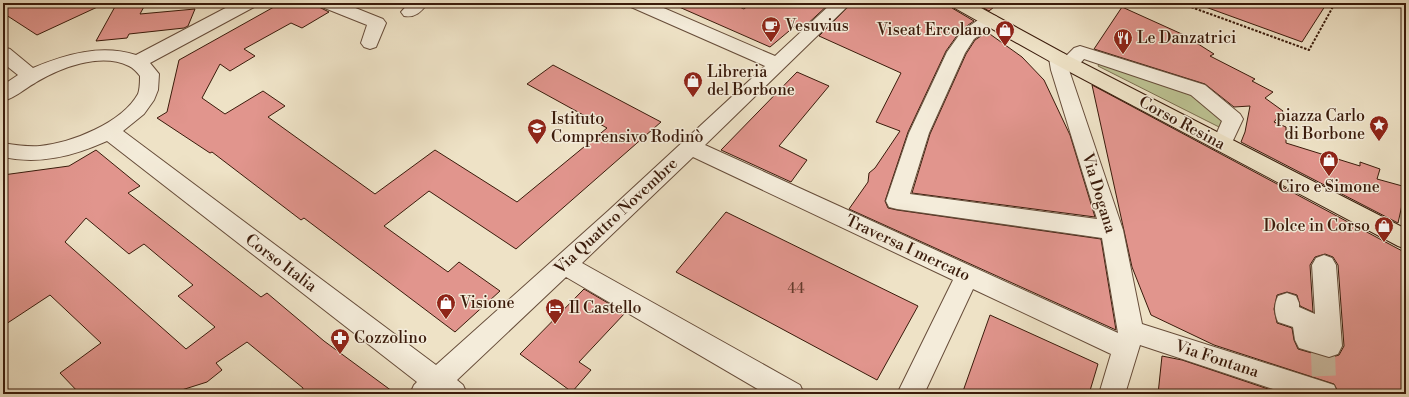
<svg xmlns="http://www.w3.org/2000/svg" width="1409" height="397" viewBox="0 0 1409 397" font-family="'Libre Bodoni',serif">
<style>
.green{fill:#bcc292;stroke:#7b6e4e}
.building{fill:#e1958d;stroke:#3a1b0b;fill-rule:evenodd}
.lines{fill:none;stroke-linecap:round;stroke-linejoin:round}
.minor-tunnel{stroke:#cabaa1;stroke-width:24;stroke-dasharray:24 12;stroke-linecap:butt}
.minor-casing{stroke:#674d3a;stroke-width:2}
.major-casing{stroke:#3a1b0b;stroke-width:2}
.path{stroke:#3a1b0b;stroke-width:2;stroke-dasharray:2.5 1.5;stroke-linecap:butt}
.minor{fill:#f4ecda;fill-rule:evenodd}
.major{fill:#eee2c6;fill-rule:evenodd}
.labels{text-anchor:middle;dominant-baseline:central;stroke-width:3;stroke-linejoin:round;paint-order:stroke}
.number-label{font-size:14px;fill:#643a2c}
.poi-label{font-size:16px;fill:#3a1b0b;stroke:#f4ecda;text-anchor:start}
.street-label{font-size:16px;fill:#3a1b0b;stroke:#f4ecda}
</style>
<rect width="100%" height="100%" fill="#eee2c6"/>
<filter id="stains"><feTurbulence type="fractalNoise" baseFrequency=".005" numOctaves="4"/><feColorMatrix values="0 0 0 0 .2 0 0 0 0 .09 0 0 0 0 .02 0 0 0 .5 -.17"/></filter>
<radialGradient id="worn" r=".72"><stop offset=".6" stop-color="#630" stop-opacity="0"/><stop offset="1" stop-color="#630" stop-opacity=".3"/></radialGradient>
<path class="green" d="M1101,59L1176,86L1207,104L1231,121L1223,129L1098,66Z"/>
<path class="building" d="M3,3H106L37,35L3,13Z
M117,3H146L140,14L195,9L188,26L184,28L129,34L127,38L96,41Z
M281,3H311L329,12L302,28L291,23L244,49L255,56L230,71L220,64L202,98L225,114L263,91L285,106L268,117L375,194L435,150L517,202L607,128L527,84L553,65L661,122L516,249L429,191L384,226L448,272L459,262L500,291L455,332L304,218L301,220L212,152L210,153L157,118L167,112L179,60Z
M670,3H731L744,9L751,3H830L802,29L795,26L770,47Z
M852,3H949L952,8L974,21L961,30L946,51L908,132L885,201L888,208L897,210L1101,239L1116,330L849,209L868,182L869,173L875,168L900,131L876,122L901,73L819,36Z
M975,3H999L989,11Z
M1200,3H1327L1302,42L1200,5Z
M1122,7L1184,35L1214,54L1210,56L1255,79L1252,81L1273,92L1265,98L1283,111L1274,122L1286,127V143L1360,166V162L1380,169L1377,179L1406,187V207L1402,205L1398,223L1241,142L1245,132L1250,106L1234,107L1205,84L1094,49Z
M987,32L1022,57L1044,80L1070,135L1095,217L912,193L930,134L966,54L975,40Z
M797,72L829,86L779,146L807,160L791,182L721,150Z
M1092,85L1406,253V394H1339L1334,384L1214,345L1151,315L1132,267ZM1325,254L1333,257L1338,265L1344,346L1339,355L1329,358L1298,349L1294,340L1292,328L1277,323L1274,309L1277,295L1287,292L1297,295L1300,306L1313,312L1310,265L1315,257Z
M96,150L140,186L128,193L261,297L267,293L324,341L396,394H302L303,388L247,342L216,363L222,370L207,382L169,394H80L60,373L101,343L50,295L3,326V175L69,166ZM86,218L129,254L144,244L193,285L178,296L215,327L186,349L65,242Z
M726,212L918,306L877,380L676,272Z
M584,289L625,313L579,362L591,370L572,392L520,354Z
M990,315L1098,364L1089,394H962Z
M1162,356L1182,360L1283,394H1158Z"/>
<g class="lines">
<path class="minor-tunnel" d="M1323,352L1324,381"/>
<g class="minor-casing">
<path id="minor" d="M235,3H257L254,7L150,63L159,74L158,90L154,100L144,114L123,131L436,365L608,211L765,66L631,7L628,3H652L775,56L832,3H851L705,145L1118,333L1102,238L897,209L889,207L886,201L909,133L947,52L962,31L984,16L990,15L996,16L999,20L996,24L974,39L965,53L929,133L910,194L1097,219L1051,70L1049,58L1051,54L1058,52L1065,54L1066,56L1074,48L1080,46L1205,85L1240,114L1243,119L1229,149L1222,151L1215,149L1212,144L1222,121L1191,95L1084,59L1076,68L1069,70L1123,230L1142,324L1325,382L1334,385L1338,394H1288L1140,345L1125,394H1099L1111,354L973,289L924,394H897L953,280L693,157L582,263L800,385L804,394H766L566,277L457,380L463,385L467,394H410L414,385L417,382L107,141C73,156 40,165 3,157V143C15,145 27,147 40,146C71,143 122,123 138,94C140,89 140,81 140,76C137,72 133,68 129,66C100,52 60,68 35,83C24,89 15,98 3,101V85L18,75L3,63V47L10,49L33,68C66,54 101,44 136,55Z
M319,3H343L383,19L386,23L376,47L370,49L364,47L361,43L367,25L322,7Z
M409,3H428C421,12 415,18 404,16L401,12Z
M1324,255L1332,258L1336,265L1342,346L1338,354L1329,357L1299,348L1295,340L1293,327L1278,322C1274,312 1274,305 1278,296L1287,293L1296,296L1299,303V307L1315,314L1312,265L1316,258Z"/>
</g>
<g class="major-casing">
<path id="major" d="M950,3H972L1065,54L1406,229V249L1398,246L1051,62L953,7Z"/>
</g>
<path class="path" d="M1180,3L1309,50L1335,3"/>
<use href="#minor" class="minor"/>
<use href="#major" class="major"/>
</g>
<defs>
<g id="cafe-pin" transform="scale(1)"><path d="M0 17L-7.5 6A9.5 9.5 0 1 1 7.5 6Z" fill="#8f2418" stroke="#f4ecda"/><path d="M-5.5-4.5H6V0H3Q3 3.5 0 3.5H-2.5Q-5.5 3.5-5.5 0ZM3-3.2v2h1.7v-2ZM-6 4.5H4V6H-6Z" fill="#fff"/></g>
<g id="shop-pin" transform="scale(1)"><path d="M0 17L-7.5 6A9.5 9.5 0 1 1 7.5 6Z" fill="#8f2418" stroke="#f4ecda"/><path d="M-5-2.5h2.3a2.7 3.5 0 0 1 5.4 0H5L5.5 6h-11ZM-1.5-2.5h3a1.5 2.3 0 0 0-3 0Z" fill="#fff"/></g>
<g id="restaurant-pin" transform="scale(1)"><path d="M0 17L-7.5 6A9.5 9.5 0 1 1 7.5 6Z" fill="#8f2418" stroke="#f4ecda"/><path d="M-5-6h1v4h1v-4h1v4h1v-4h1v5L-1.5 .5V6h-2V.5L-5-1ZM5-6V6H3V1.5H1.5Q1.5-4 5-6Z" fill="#fff"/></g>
<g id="sight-pin" transform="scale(1)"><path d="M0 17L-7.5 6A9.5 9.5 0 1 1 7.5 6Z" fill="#8f2418" stroke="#f4ecda"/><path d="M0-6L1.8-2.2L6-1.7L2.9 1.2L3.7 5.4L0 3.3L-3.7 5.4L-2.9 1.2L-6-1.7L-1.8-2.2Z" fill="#fff"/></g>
<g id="school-pin" transform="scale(1)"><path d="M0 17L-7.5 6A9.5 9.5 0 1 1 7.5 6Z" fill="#8f2418" stroke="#f4ecda"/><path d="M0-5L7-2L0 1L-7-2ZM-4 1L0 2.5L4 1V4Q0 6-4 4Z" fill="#fff"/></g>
<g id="hotel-pin" transform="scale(1)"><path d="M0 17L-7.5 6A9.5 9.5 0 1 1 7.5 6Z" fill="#8f2418" stroke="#f4ecda"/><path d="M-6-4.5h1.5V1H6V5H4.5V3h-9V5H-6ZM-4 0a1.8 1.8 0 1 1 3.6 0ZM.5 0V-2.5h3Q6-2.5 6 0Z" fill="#fff"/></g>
<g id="pharmacy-pin" transform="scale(1)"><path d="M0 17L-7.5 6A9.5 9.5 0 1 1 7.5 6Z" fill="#8f2418" stroke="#f4ecda"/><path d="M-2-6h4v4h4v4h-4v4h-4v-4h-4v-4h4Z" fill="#fff"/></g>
</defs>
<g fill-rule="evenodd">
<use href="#cafe-pin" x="771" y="26"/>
<use href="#shop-pin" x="1005" y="30"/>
<use href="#restaurant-pin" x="1123" y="38"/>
<use href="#shop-pin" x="693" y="81"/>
<use href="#sight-pin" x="1379" y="125"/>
<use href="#school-pin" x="537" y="128"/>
<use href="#shop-pin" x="1329" y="160"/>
<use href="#shop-pin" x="1384" y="226"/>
<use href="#shop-pin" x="446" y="303"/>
<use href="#hotel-pin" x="555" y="308"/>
<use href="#pharmacy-pin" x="340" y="338"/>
</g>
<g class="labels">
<g class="number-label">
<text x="796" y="289">44</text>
</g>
<g class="poi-label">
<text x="785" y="26">Vesuvius</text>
<text x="991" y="30" text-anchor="end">Viseat Ercolano</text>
<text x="1137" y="38">Le Danzatrici</text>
<text x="707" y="72">Libreria<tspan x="707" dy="18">del Borbone</tspan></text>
<text x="1365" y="116" text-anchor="end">piazza Carlo<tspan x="1365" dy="18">di Borbone</tspan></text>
<text x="551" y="119">Istituto<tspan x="551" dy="18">Comprensivo Rodinò</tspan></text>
<text x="1329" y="187" text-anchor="middle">Ciro e Simone</text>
<text x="1370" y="226" text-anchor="end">Dolce in Corso</text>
<text x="460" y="303">Visione</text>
<text x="569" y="308">Il Castello</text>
<text x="354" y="338">Cozzolino</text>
</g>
<g class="street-label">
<text transform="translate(1182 123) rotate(28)">Corso Resina</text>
<text transform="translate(1099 193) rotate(73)">Via Dogana</text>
<text transform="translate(616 216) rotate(-43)">Via Quattro Novembre</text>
<text transform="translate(908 248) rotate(25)">Traversa I mercato</text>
<text transform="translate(281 263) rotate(37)">Corso Italia</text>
<text transform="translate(1217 359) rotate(18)">Via Fontana</text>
</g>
</g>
<rect width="1409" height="397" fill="none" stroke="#eee2c6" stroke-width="16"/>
<rect x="4" y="4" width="1401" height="389" fill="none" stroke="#3a1b0b" stroke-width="2"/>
<rect x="8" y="8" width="1393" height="381" fill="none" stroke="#3a1b0b"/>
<rect width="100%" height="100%" filter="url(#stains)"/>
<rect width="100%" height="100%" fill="url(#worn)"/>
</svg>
